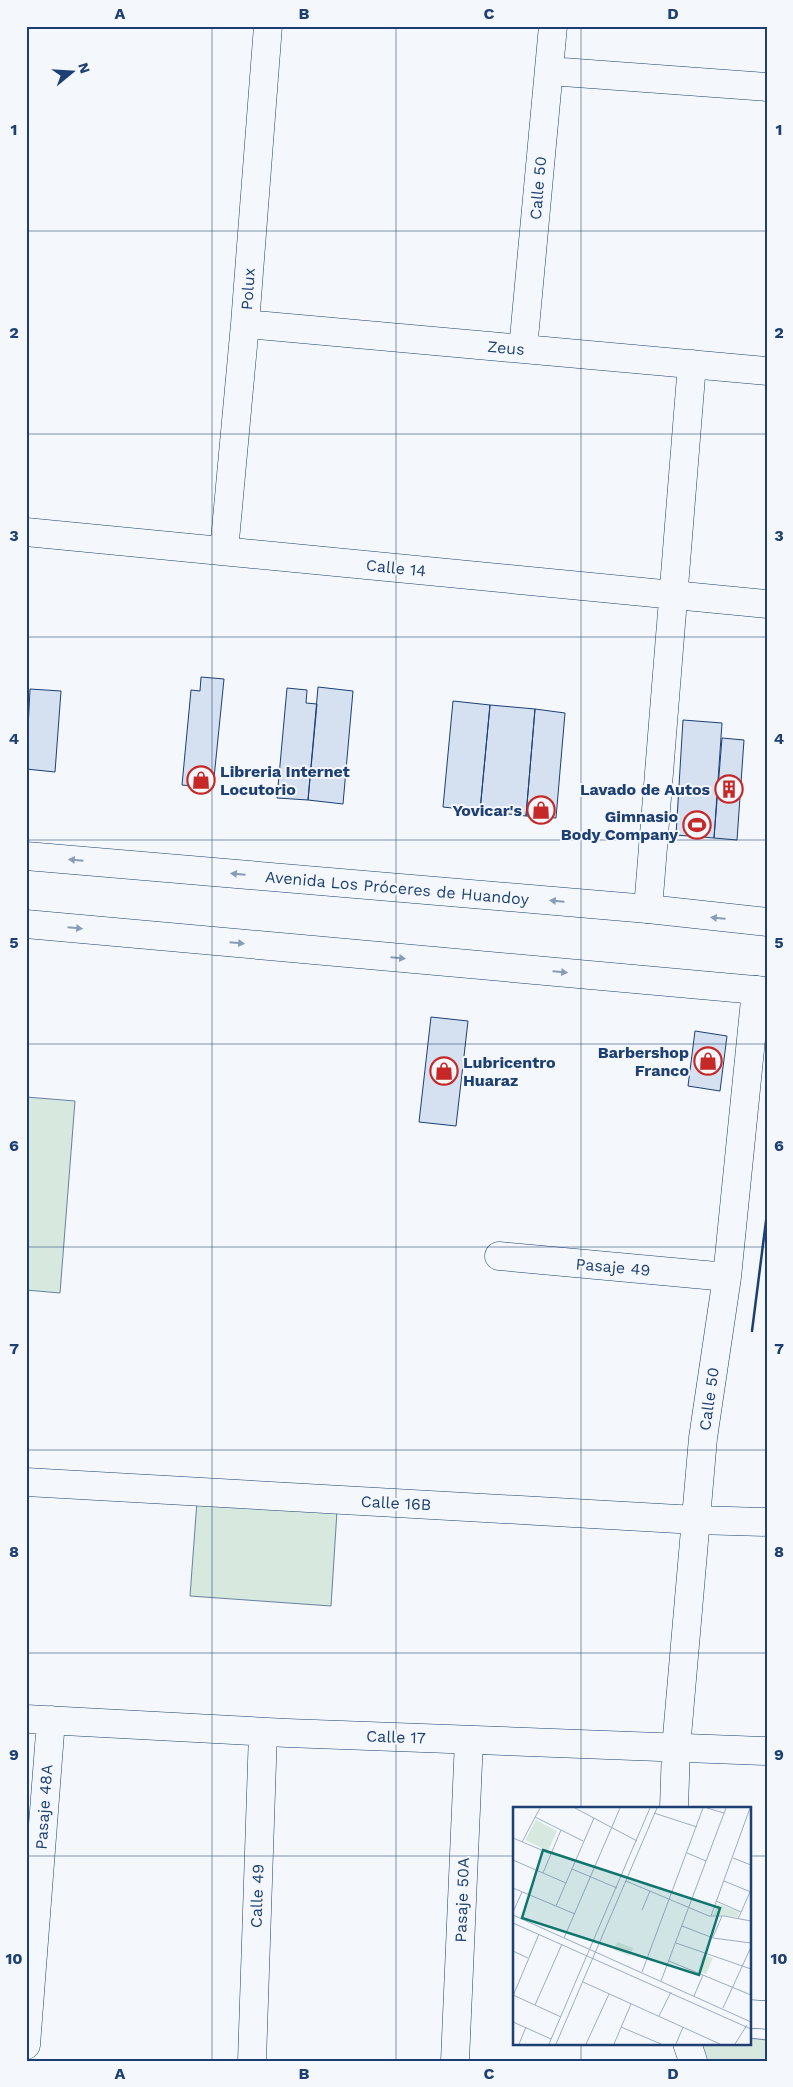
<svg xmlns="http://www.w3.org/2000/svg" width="793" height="2087" viewBox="0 0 793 2087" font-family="'Work Sans',sans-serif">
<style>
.green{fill:#d7e8df;stroke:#687fa3}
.building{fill:#d5e0f0;stroke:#1d3f73}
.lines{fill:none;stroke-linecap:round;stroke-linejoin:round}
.minor-casing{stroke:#1d3f73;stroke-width:29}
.major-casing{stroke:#1d3f73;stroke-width:29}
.minor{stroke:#f4f7fb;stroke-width:28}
.major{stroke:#f4f7fb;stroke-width:28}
.wall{stroke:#1d3f73;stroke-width:2.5}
.oneway{fill:#889bb7}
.grid{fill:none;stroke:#1d3f73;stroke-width:1;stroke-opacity:0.55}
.labels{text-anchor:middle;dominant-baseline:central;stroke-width:4;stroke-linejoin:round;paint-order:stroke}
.street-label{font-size:16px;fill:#1d3f73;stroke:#f4f7fb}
.poi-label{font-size:16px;font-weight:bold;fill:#1d3f73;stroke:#f4f7fb;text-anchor:end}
.inset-road{fill:none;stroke:#9eadc5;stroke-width:1}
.view{fill:#0f766e;fill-opacity:0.15;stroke:#0f766e;stroke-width:2.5}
.inset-edge{fill:none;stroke:#1d3f73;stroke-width:2.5}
.neatline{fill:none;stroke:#1d3f73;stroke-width:2}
.grid-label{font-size:16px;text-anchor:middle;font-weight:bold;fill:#1d3f73}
</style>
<rect width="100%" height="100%" fill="#f4f7fb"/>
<path class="green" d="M26,1097L75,1101L60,1293L26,1290Z
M197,1501L337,1511L331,1606L190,1596Z
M749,2038L767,2040V2061H704L699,2043H749Z"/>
<path class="building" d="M201,677L224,679L213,788L182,785L191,690L200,691Z
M318,687L353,691L343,804L308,800Z
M287,688L307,690L306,703L317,704L308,800L277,798Z
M30,689L61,691L55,772L26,769Z
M453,701L490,705L480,811L443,807Z
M490,705L535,709L526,816L480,811Z
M535,709L565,713L556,818L526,816Z
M683,720L722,723L714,838L676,835Z
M722,738L744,740L737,840L714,838Z
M431,1017L468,1021L456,1126L419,1122Z
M695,1031L727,1036L720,1091L688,1086Z"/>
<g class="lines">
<g class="minor-casing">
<path id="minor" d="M549,71L767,87
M245,324L767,371
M523,349L553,26
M26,532L767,604
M224,551L245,324L268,26
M648,909L692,364
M499,1256L727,1277
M26,1482L696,1520L767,1522
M26,1719L287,1733L767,1751
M674,1808L676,1748L703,1438L727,1277L756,990
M749,2014L767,2015
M687,2043L693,2061
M26,2045L51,1720
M252,2061L263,1732
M455,2061L469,1740"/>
</g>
<g class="major-casing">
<path id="major" d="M26,856L648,909L767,922
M26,924L767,991"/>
</g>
<use href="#minor" class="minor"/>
<use href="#major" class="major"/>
<path class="wall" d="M752,1331L767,1213"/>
</g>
<defs><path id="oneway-solid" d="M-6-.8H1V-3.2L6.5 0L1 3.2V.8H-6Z" transform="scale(1.25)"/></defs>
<g class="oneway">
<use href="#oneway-solid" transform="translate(76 860) rotate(-175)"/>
<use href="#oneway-solid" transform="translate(238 874) rotate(-175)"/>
<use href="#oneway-solid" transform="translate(557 901) rotate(-175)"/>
<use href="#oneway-solid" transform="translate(718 918) rotate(-175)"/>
<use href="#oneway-solid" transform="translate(75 928) rotate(5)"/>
<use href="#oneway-solid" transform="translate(237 943) rotate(5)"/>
<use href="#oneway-solid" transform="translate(398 958) rotate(5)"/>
<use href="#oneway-solid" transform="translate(560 972) rotate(5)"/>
</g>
<path class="grid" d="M212,26V2061M396,26V2061M581,26V1808M26,231H767M26,434H767M26,637H767M26,840H767M26,1044H767M26,1247H767M26,1450H767M26,1653H767M26,1856H514M749,1856H767M581,2043V2061"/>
<defs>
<g id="shop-ring" transform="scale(1.4375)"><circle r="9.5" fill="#f4f7fb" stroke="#c62828" stroke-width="1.5"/><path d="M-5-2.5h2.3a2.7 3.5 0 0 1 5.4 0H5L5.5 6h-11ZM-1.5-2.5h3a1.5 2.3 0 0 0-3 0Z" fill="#c62828"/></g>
<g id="building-ring" transform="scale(1.4375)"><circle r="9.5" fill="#f4f7fb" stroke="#c62828" stroke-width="1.5"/><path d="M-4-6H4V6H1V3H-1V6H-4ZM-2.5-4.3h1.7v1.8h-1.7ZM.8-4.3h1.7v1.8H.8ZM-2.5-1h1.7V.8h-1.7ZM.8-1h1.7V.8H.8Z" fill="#c62828"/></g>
<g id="stadium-ring" transform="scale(1.4375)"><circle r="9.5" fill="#f4f7fb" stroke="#c62828" stroke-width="1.5"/><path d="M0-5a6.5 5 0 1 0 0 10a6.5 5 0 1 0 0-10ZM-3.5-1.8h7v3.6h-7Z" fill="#c62828"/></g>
</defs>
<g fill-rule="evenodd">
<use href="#shop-ring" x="201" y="780"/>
<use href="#building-ring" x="729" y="789"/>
<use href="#shop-ring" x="541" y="810"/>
<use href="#stadium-ring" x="697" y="825"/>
<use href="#shop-ring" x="708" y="1061"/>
<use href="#shop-ring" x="444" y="1071"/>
</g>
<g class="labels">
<g class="street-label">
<text transform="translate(538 188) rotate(-85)">Calle 50</text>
<text transform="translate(248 289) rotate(-86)">Polux</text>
<text transform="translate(506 348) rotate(5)">Zeus</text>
<text transform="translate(396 568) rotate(6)">Calle 14</text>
<text transform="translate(397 888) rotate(5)">Avenida Los Próceres de Huandoy</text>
<text transform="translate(613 1267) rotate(5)">Pasaje 49</text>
<text transform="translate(709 1399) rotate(-82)">Calle 50</text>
<text transform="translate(396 1503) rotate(3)">Calle 16B</text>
<text transform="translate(396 1737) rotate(2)">Calle 17</text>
<text transform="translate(44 1807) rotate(-86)">Pasaje 48A</text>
<text transform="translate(257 1896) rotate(-88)">Calle 49</text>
<text transform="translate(462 1900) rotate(-88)">Pasaje 50A</text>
</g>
<g class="poi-label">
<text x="220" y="771" text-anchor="start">Libreria Internet<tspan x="220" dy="18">Locutorio</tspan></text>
<text x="710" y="789">Lavado de Autos</text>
<text x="522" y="810">Yovicar's</text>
<text x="678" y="816">Gimnasio<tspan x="678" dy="18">Body Company</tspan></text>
<text x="689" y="1052">Barbershop<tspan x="689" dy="18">Franco</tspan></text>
<text x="463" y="1062" text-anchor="start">Lubricentro<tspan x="463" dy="18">Huaraz</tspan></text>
</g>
</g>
<g transform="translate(513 1807)">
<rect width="238" height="238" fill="#f4f7fb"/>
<path d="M23,13L44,24L35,44L12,33ZM205,97L226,105L225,110L200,108ZM104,135L120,141L117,149L101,143ZM190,148L200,151L193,167L185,164Z" fill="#d7e8df"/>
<path class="inset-road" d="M62,1L124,34M194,1L211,6M141,6L184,20M22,10L70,34M0,31L38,47M9,35L27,1M174,46L193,54M220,51L238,58M0,53L53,76M59,62L104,81M30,66L48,23M113,74L196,109H211L238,114M211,74L238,85M0,81L62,107M203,94L228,105M43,99L81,11M129,103L137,84M0,105L9,85M0,108L238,215M198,109L237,1M225,112L237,85M0,116L238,222M169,119L200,131L238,136M200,130L209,109M51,131L107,1M163,136L238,162M0,144L15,151M156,154L238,188M129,165L190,1M148,174L213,1M70,175L207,237M0,188L48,210M0,189L26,127M181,189L190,168M22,198L49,137M210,201L238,140M146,209L158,185M0,215L38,232M108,220L148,237M6,237L13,220M36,237L137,1M43,237L144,1M73,237L96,187M101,237L118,197M163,237L170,220M222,237L234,218"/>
<path class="view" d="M30,43L207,101L186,168L9,111Z"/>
<rect width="238" height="238" class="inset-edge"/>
</g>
<rect width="793" height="2087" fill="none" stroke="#f4f7fb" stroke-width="55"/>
<g transform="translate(72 72) rotate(72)" stroke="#f4f7fb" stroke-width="4" paint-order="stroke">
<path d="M0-4L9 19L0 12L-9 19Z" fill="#1d3f73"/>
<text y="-8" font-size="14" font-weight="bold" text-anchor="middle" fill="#1d3f73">N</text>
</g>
<rect x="28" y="28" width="738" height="2032" class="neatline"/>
<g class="grid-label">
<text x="120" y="19">A</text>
<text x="304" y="19">B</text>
<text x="489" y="19">C</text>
<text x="673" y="19">D</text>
<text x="14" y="135">1</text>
<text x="779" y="135">1</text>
<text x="14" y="338">2</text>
<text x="779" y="338">2</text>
<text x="14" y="541">3</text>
<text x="779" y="541">3</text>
<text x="14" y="744">4</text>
<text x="779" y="744">4</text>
<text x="14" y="948">5</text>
<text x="779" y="948">5</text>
<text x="14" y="1151">6</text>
<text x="779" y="1151">6</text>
<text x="14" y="1354">7</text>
<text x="779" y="1354">7</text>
<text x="14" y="1557">8</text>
<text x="779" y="1557">8</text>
<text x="14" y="1760">9</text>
<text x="779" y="1760">9</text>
<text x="14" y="1964">10</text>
<text x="779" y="1964">10</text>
<text x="120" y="2079">A</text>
<text x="304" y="2079">B</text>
<text x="489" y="2079">C</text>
<text x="673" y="2079">D</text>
</g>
</svg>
